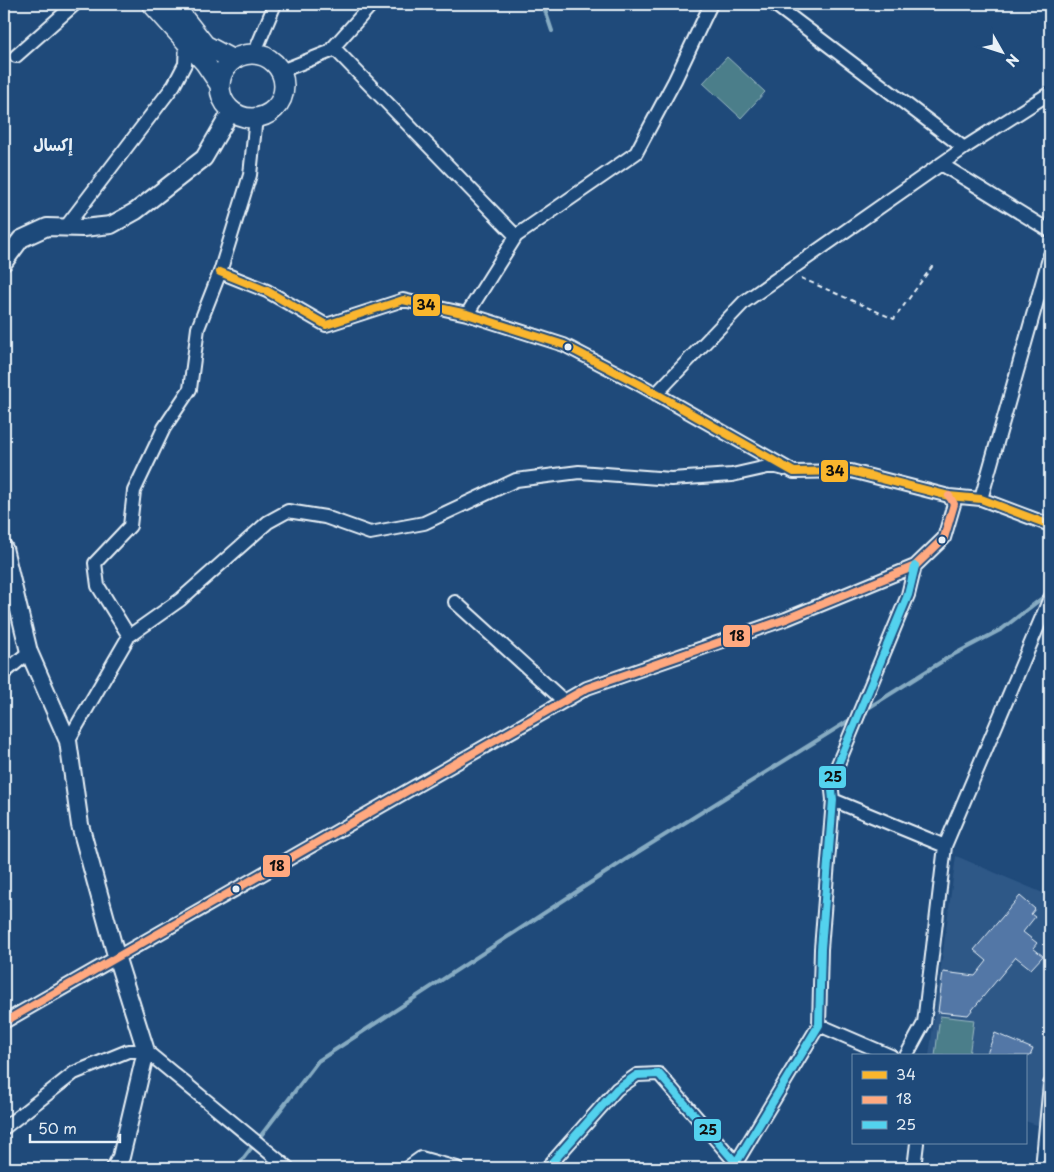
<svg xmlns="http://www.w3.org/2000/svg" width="1054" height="1172" viewBox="0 0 1054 1172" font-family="'Playpen Sans','Playpen Sans Arabic',sans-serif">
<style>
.built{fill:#2e5887}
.pitch{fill:#4b7e8a;stroke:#9ab8c1}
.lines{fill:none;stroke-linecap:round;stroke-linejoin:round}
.stream{stroke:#86abc2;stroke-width:4}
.building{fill:#5277a6;stroke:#e8f1f8}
.minor-casing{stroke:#e8f1f8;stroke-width:16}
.tertiary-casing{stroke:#e8f1f8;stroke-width:20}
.secondary-casing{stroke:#e8f1f8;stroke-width:22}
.path{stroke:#e8f1f8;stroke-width:2;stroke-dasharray:5 4;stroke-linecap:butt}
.minor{stroke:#1f4a7a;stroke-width:12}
.tertiary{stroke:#1f4a7a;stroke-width:16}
.secondary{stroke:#1f4a7a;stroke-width:19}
.bus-1-casing{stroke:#1f4a7a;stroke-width:11}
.bus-2-casing{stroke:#1f4a7a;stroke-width:11}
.bus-3-casing{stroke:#1f4a7a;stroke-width:11}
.bus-1{stroke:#fab62d;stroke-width:8}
.bus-2{stroke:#ffa980;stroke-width:8}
.bus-3{stroke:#53d2ee;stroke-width:8}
.bus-dot{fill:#e8f1f8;stroke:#1f4a7a;stroke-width:2}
.labels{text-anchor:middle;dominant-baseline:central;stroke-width:4;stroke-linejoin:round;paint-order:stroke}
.quarter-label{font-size:16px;font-weight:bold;fill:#e8f1f8;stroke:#1f4a7a}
.line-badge{stroke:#1f4a7a;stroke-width:2}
.pale-badge-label{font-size:14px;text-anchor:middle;font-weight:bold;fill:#111}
</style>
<rect width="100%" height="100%" fill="#1f4a7a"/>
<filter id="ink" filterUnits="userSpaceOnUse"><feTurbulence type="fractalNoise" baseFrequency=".02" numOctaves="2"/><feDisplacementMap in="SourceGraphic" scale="10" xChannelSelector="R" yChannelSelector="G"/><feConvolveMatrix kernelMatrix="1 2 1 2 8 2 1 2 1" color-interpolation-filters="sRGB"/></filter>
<g filter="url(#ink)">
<path class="built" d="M956,856L1050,896V943L1040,1126L1025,1121V1056H929Z"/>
<path class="pitch" d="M727,57L765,92L741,118L703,83Z
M940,1016L974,1020L969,1056H935Z"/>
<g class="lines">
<path class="stream" d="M543,4L552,31
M865,710L949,657L1002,629L1050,592
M236,1168L318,1061L625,860L853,718"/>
</g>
<path class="building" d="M1020,896L1035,909L1031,914L1035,917L1023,932L1037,943L1033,948L1043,956L1031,969L1016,957L968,1015L938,1012L943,972L975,976L987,961L974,950Z
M995,1033L1033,1049L1030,1056H986Z"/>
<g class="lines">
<g class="minor-casing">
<path id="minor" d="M774,4L964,148
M333,47L516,236
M254,54L275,4
M16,56L75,4
M281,71L329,52L372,4
M941,164L1050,231
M65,228L174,85L185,64L186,42
M220,272L267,291L326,325L403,300L467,314L564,345L639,384L794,472L851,471L949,496L981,499L1050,525
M467,314L516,236L636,153L675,80L711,4
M656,394L744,302L964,148L1050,93
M981,499L1050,255
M455,602L564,701
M129,636L180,600L268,522L288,511L325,517L370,533L424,523L516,480L579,472L671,479L732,475L772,466L784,469
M4,673L29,652
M68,741L129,636L98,586L95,563L130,526L134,491L164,428L190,389L198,328L220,272L250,175L256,117
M833,800L945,846
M4,1022L587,688L786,619L915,566L944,538L954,504L949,496
M819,1025L891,1056
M906,1056L924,1023L945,846L1050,598
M4,1128L74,1073L128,1051H146L288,1168
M407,1168L421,1158L457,1168
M547,1168L617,1089L637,1075L659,1074L736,1163L819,1025L821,949L833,800L831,781L908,595L915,566
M914,1168L917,1143
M1042,1168L1050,1084"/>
</g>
<g class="tertiary-casing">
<path id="tertiary" d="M4,262L21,239L47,227L83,228L111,225L136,211L204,158L232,110
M4,548L29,652L68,741L80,825L117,959L146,1051L121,1157L115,1168"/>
</g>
<g class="secondary-casing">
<path id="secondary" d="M152,4L205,63L220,85
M173,4L205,45L233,60
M220 86a32 32 0 1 1 64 0a32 32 0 1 1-64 0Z"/>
</g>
<path class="path" d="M801,278L894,319L934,264"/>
<use href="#minor" class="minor"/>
<use href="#tertiary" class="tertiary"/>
<use href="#secondary" class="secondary"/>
<g class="bus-1-casing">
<path id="bus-1" d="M220,272L267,291L326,325L403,300L467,314L564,345L639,384L794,472L851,471L949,496L981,499L1050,525"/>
</g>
<g class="bus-2-casing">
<path id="bus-2" d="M4,1022L587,688L786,619L915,566L944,538L954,504L949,496"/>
</g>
<g class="bus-3-casing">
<path id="bus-3" d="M547,1168L617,1089L637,1075L659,1074L736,1163L819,1025L821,949L833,800L831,781L908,595L915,566"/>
</g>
<use href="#bus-1" class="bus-1"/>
<use href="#bus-2" class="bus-2"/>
<use href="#bus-3" class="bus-3"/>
</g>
</g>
<g class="bus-dot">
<circle cx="568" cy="347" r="4.5"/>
<circle cx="942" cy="540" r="4.5"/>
<circle cx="236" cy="889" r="4.5"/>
</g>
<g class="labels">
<g class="quarter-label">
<text x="53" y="144">إكسال</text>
</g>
</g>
<g class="line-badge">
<rect x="412" y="293" width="29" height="24" rx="5" fill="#fab62d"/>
<rect x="820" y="459" width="29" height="24" rx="5" fill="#fab62d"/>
<rect x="722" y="624" width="29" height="24" rx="5" fill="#ffa980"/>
<rect x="818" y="765" width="29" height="24" rx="5" fill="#53d2ee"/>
<rect x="262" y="854" width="29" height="24" rx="5" fill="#ffa980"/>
<rect x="693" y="1118" width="29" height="24" rx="5" fill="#53d2ee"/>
</g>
<g class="pale-badge-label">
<text x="426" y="310">34</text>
<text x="835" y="476">34</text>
<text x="737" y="641">18</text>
<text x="833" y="782">25</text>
<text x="277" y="871">18</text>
<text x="708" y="1135">25</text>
</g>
<rect width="1054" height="1172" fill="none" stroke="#1f4a7a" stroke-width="20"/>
<rect x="10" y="10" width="1034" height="1152" fill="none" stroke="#e8f1f8" stroke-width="2" filter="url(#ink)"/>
<rect x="852" y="1054" width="175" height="90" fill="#1f4a7a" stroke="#6f8dac"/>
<rect x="862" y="1071" width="25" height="8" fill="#fab62d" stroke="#6f8dac"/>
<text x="896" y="1080" font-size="15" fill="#e8f1f8">34</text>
<rect x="862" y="1096" width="25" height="8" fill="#ffa980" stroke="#6f8dac"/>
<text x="896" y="1104" font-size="15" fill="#e8f1f8">18</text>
<rect x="862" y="1121" width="25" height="8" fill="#53d2ee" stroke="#6f8dac"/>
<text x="896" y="1130" font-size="15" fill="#e8f1f8">25</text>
<g transform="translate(1002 52) rotate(129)" stroke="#1f4a7a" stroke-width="4" paint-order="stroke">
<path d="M0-4L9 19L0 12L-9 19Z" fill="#e8f1f8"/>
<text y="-8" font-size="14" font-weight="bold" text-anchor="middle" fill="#e8f1f8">N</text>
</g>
<path d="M30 1134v8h90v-8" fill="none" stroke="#e8f1f8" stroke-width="2.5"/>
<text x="38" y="1134" font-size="15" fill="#e8f1f8" stroke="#1f4a7a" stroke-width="4" paint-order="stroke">50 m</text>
</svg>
